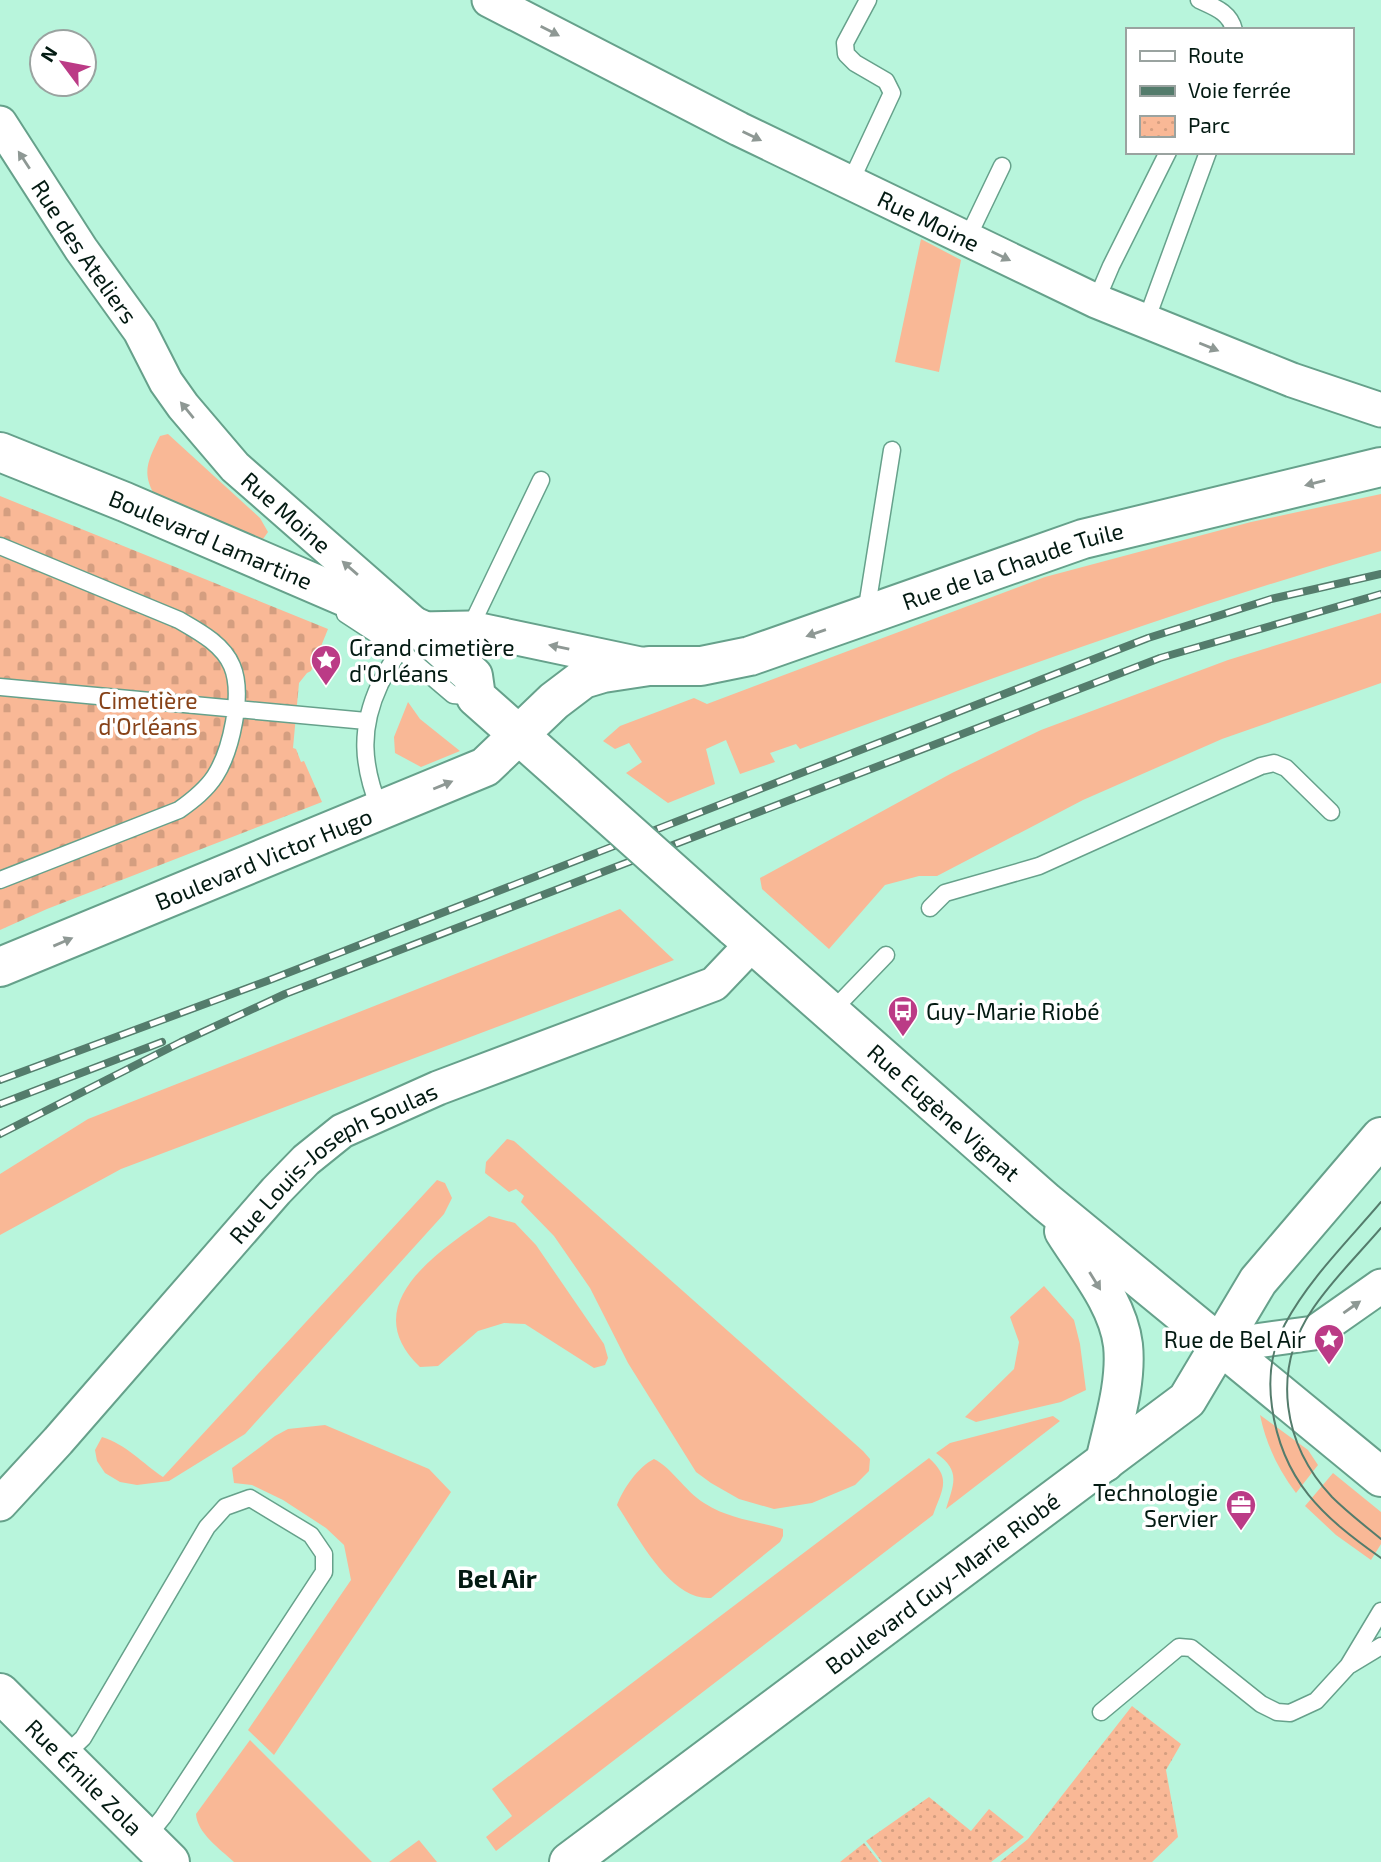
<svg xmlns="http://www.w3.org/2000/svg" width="1381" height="1862" viewBox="0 0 1381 1862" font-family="'Exo 2',sans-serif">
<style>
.grass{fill:#f9b896}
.cemetery{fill:url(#cemetery-stones)}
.park{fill:url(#park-dots)}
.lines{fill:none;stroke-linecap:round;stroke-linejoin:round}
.lane-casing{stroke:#66a18b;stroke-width:19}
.street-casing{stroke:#66a18b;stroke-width:37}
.secondary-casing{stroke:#66a18b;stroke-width:42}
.lane{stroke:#fff;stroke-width:16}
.street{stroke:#fff;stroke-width:33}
.secondary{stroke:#fff;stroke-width:38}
.tram{stroke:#547c6c;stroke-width:2}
.rail-casing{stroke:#547c6c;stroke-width:8}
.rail{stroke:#fff;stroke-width:5;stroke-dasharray:16;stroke-linecap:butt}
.secondary-bridge-casing{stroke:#66a18b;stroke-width:42;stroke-linecap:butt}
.secondary-bridge{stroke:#fff;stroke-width:38}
.oneway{fill:#8e9894}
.labels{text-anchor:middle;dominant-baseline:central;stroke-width:7;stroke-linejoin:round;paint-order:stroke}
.street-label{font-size:23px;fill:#031a12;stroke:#fff}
.poi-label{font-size:23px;fill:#031a12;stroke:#fff;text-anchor:start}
.park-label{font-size:23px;fill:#874218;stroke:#fff}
.quarter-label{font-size:26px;font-weight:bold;fill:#031a12;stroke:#fff}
</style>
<defs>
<pattern id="cemetery-stones" width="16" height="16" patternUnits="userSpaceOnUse" patternTransform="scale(1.75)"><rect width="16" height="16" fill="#f9b896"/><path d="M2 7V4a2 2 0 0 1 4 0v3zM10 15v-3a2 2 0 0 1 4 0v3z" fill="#d49e80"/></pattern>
<pattern id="park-dots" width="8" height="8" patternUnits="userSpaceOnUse" patternTransform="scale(1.75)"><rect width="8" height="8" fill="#f9b896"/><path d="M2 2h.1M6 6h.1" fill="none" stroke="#d49e80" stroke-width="1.8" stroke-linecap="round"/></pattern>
</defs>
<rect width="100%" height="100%" fill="#b8f5dc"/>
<path class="grass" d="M921,239L961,260L939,372L895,362Z
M168,434L260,518L268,532L263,539L156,497C140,473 149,459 160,436Z
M1381,494V551C1184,607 992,678 800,749L796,744L770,753L775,762L740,774L726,740L706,749L715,784L668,803L626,773L642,762L629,743L615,749L603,741L620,726L694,698L707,704L1045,577L1251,522Z
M1381,613V683L1222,739L1083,800L937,876H919L885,885L829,949L762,889L760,878L952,773L1041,730L1228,660Z
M408,702L420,719L460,751L421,767L395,753L394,737Z
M620,909L674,960L121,1169L0,1235V1174L88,1119Z
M507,1139L514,1141L863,1451L870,1459L869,1471L855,1485L812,1503L774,1509L739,1499L711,1483L696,1472L628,1363L590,1288L554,1236L521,1202L524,1196L516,1189L509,1192L485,1173L486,1162Z
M437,1180L445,1183L452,1198L444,1214L245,1434L169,1481L137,1485L120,1482L105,1473L97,1461L95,1450L102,1437C126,1444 143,1464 163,1477Z
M489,1216L515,1223L536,1245L604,1344L608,1358L605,1365L594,1368L525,1324L504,1323L478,1331L438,1366L420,1367C354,1304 440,1251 489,1216Z
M1044,1286L1074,1320L1080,1344L1086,1390L1061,1402L976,1422L965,1417L1014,1369L1019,1342L1010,1317Z
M1260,1415L1308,1450L1318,1465L1296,1493C1278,1469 1266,1444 1260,1415Z
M1053,1416L1060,1421L946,1509C954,1483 961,1471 936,1453L950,1443Z
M325,1425L429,1469L451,1492L274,1755L248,1730L351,1580L344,1545L326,1528L283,1500L252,1485L234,1483L232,1468L275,1436L288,1429Z
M929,1458C952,1479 942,1489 933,1515L496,1851L486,1837L512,1816L492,1789Z
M654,1459C672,1468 684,1490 704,1503C731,1520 754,1520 783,1529V1536L780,1542L711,1598C670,1601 637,1535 617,1505C623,1489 638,1467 654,1459Z
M1333,1473L1381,1512V1544L1371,1560L1336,1535L1305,1506Z
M250,1740L372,1862H234C220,1849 197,1833 196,1814Z
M419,1840L437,1862H389Z"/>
<path class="cemetery" d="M0,496L328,629L311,671L307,673L299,683L293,748L296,749L301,762L304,761L322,802L47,909L0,930Z"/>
<path class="park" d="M1132,1706L1181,1744L1166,1770L1178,1837L1152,1862H1000L1028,1839Z
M929,1797L971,1831L989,1809L1024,1837L991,1862H882L866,1841Z
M864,1843L879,1862H840Z"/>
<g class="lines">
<g class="lane-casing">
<path id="lane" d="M1199,0C1214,7 1230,12 1234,30
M850,183L892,93L886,81L855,63L846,54L845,43L868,0
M967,239L1002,166
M1096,301L1111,266L1168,152
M1146,321L1208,152
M0,546L179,620C198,631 223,644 232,666C244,694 231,751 215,776C206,790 193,800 179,810L0,880
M866,613L892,450
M345,614L400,650L453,695L476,697
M470,628L541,480
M0,687L366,721
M380,810C362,765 359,729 380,684C387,670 395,655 406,643
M930,908L945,893L1039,866L1261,766L1274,763L1286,768L1331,812
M831,1012L886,955
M1350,1665L1381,1646
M1101,1712L1179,1647L1191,1648L1261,1704L1277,1712L1290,1713L1316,1701L1348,1666L1381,1611
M64,1756L83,1738L207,1527L225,1507L250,1498L311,1535L324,1554V1572L163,1817L146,1838"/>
</g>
<g class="street-casing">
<g id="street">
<path id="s1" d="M489,0L739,129L1096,301L1292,380L1381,410"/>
<path id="s2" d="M0,123L81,249L140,331L166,382L183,406L235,467L420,629L470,628L640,664"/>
<path d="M1219,1346L1314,1333L1381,1286"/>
<path id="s3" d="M0,1504L58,1441L276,1191L306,1160L342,1131L438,1088L714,984L752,944"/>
</g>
</g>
<g class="secondary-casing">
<g id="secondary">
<path id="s4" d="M0,452L125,502L420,629L473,676L476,697L565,776"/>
<path id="s5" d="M734,927L1046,1202L1381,1477"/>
<path id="s6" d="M0,967L485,767L554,701L583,679L603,673L649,666H701L750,656L1083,539L1381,467"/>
<path d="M1064,1231C1085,1265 1118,1303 1123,1345C1127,1383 1113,1425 1105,1462"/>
<path id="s7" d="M0,1693L170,1862"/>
<path id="s8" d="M569,1862L1187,1400L1258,1281L1381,1137"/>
</g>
</g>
<use href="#lane" class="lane"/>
<use href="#street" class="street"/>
<use href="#secondary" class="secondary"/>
<path class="tram" d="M1381,1202C1348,1241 1309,1279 1285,1324C1271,1350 1268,1379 1272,1407C1282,1481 1323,1517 1381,1558
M1381,1228C1358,1255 1331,1281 1312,1310C1271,1371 1283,1445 1332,1497C1347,1512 1364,1525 1381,1539"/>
<g class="rail-casing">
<path id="rail" d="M0,1080L267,981L1148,638L1271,599L1381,574
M0,1104L162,1042
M0,1134L181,1042L285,994L1160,658L1381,594"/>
</g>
<use href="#rail" class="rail"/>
<g class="secondary-bridge-casing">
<path id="secondary-bridge" d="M565,776L734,927"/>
</g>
<use href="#secondary-bridge" class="secondary-bridge"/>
</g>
<defs><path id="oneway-solid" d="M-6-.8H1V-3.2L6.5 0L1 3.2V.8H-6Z" transform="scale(1.75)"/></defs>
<g class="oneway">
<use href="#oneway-solid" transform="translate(550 31) rotate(27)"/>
<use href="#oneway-solid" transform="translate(752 136) rotate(26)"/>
<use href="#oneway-solid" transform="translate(24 160) rotate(-123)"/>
<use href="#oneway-solid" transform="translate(1001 256) rotate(26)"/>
<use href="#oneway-solid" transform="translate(1209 347) rotate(22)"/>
<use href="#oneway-solid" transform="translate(187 410) rotate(-129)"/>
<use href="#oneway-solid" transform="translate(1315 483) rotate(166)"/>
<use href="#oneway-solid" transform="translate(350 568) rotate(-139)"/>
<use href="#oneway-solid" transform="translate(816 633) rotate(161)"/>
<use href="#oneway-solid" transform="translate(559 647) rotate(-168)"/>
<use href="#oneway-solid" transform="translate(443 785) rotate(-22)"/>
<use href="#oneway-solid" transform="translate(63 942) rotate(-23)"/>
<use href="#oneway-solid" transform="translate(1095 1281) rotate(58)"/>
<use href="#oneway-solid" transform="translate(1352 1307) rotate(-35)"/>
</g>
<defs>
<g id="sight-pin" transform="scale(1.575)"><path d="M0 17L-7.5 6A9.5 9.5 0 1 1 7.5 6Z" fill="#bb3b86" stroke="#fff"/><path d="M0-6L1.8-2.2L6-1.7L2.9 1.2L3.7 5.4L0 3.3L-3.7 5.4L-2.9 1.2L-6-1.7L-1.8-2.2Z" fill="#fff"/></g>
<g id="bus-pin" transform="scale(1.575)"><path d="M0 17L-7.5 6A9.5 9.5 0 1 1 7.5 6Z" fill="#bb3b86" stroke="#fff"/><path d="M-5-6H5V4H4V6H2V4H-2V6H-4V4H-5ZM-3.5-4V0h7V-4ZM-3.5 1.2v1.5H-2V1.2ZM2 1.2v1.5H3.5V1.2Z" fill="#fff"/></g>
<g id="office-pin" transform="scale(1.575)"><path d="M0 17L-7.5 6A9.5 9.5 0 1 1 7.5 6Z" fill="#bb3b86" stroke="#fff"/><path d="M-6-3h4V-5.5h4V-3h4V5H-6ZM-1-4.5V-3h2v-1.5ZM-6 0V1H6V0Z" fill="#fff"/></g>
</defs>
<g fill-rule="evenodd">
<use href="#sight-pin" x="326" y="660"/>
<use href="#bus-pin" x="903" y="1011"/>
<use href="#sight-pin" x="1329" y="1339"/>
<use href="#office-pin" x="1241" y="1505"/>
</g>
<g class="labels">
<g class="street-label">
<text stroke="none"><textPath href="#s1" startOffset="492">Rue Moine</textPath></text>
<text stroke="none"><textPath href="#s2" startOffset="154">Rue des Ateliers</textPath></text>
<text stroke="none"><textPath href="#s2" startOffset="486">Rue Moine</textPath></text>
<text stroke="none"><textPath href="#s4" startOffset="228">Boulevard Lamartine</textPath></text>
<text stroke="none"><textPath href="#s6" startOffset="1104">Rue de la Chaude Tuile</textPath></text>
<text stroke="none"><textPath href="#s6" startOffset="285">Boulevard Victor Hugo</textPath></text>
<text stroke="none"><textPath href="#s5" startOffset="280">Rue Eugène Vignat</textPath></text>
<text stroke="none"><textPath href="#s3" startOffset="481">Rue Louis-Joseph Soulas</textPath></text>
<text stroke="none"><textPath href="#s8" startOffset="466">Boulevard Guy-Marie Riobé</textPath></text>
<text stroke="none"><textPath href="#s7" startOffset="119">Rue Émile Zola</textPath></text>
</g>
<g class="poi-label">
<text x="349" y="647">Grand cimetière<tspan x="349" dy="26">d'Orléans</tspan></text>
<text x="926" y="1011">Guy-Marie Riobé</text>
<text x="1306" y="1339" text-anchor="end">Rue de Bel Air</text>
<text x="1218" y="1492" text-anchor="end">Technologie<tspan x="1218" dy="26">Servier</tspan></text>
</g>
<g class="park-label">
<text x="148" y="700">Cimetière<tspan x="148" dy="26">d'Orléans</tspan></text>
</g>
<g class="quarter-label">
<text x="497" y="1577">Bel Air</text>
</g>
</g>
<rect x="1126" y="28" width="228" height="126" fill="#ffffff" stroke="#9aa3a0" stroke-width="2"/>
<rect x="1140" y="51" width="35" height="10" fill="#ffffff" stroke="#9aa3a0" stroke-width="2"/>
<text x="1188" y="63" font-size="21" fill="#031a12">Route</text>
<rect x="1140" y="86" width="35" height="10" fill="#547c6c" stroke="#9aa3a0" stroke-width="2"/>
<text x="1188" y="98" font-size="21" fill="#031a12">Voie ferrée</text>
<rect x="1140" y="116" width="35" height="21" fill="url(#park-dots)" stroke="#9aa3a0" stroke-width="2"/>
<text x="1188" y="133" font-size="21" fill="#031a12">Parc</text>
<g transform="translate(63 63) rotate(302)"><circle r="33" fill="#ffffff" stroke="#9aa3a0" stroke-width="2"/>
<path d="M0-5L12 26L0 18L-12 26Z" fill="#bb3b86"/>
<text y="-10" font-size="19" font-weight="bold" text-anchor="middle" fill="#031a12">N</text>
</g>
</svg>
